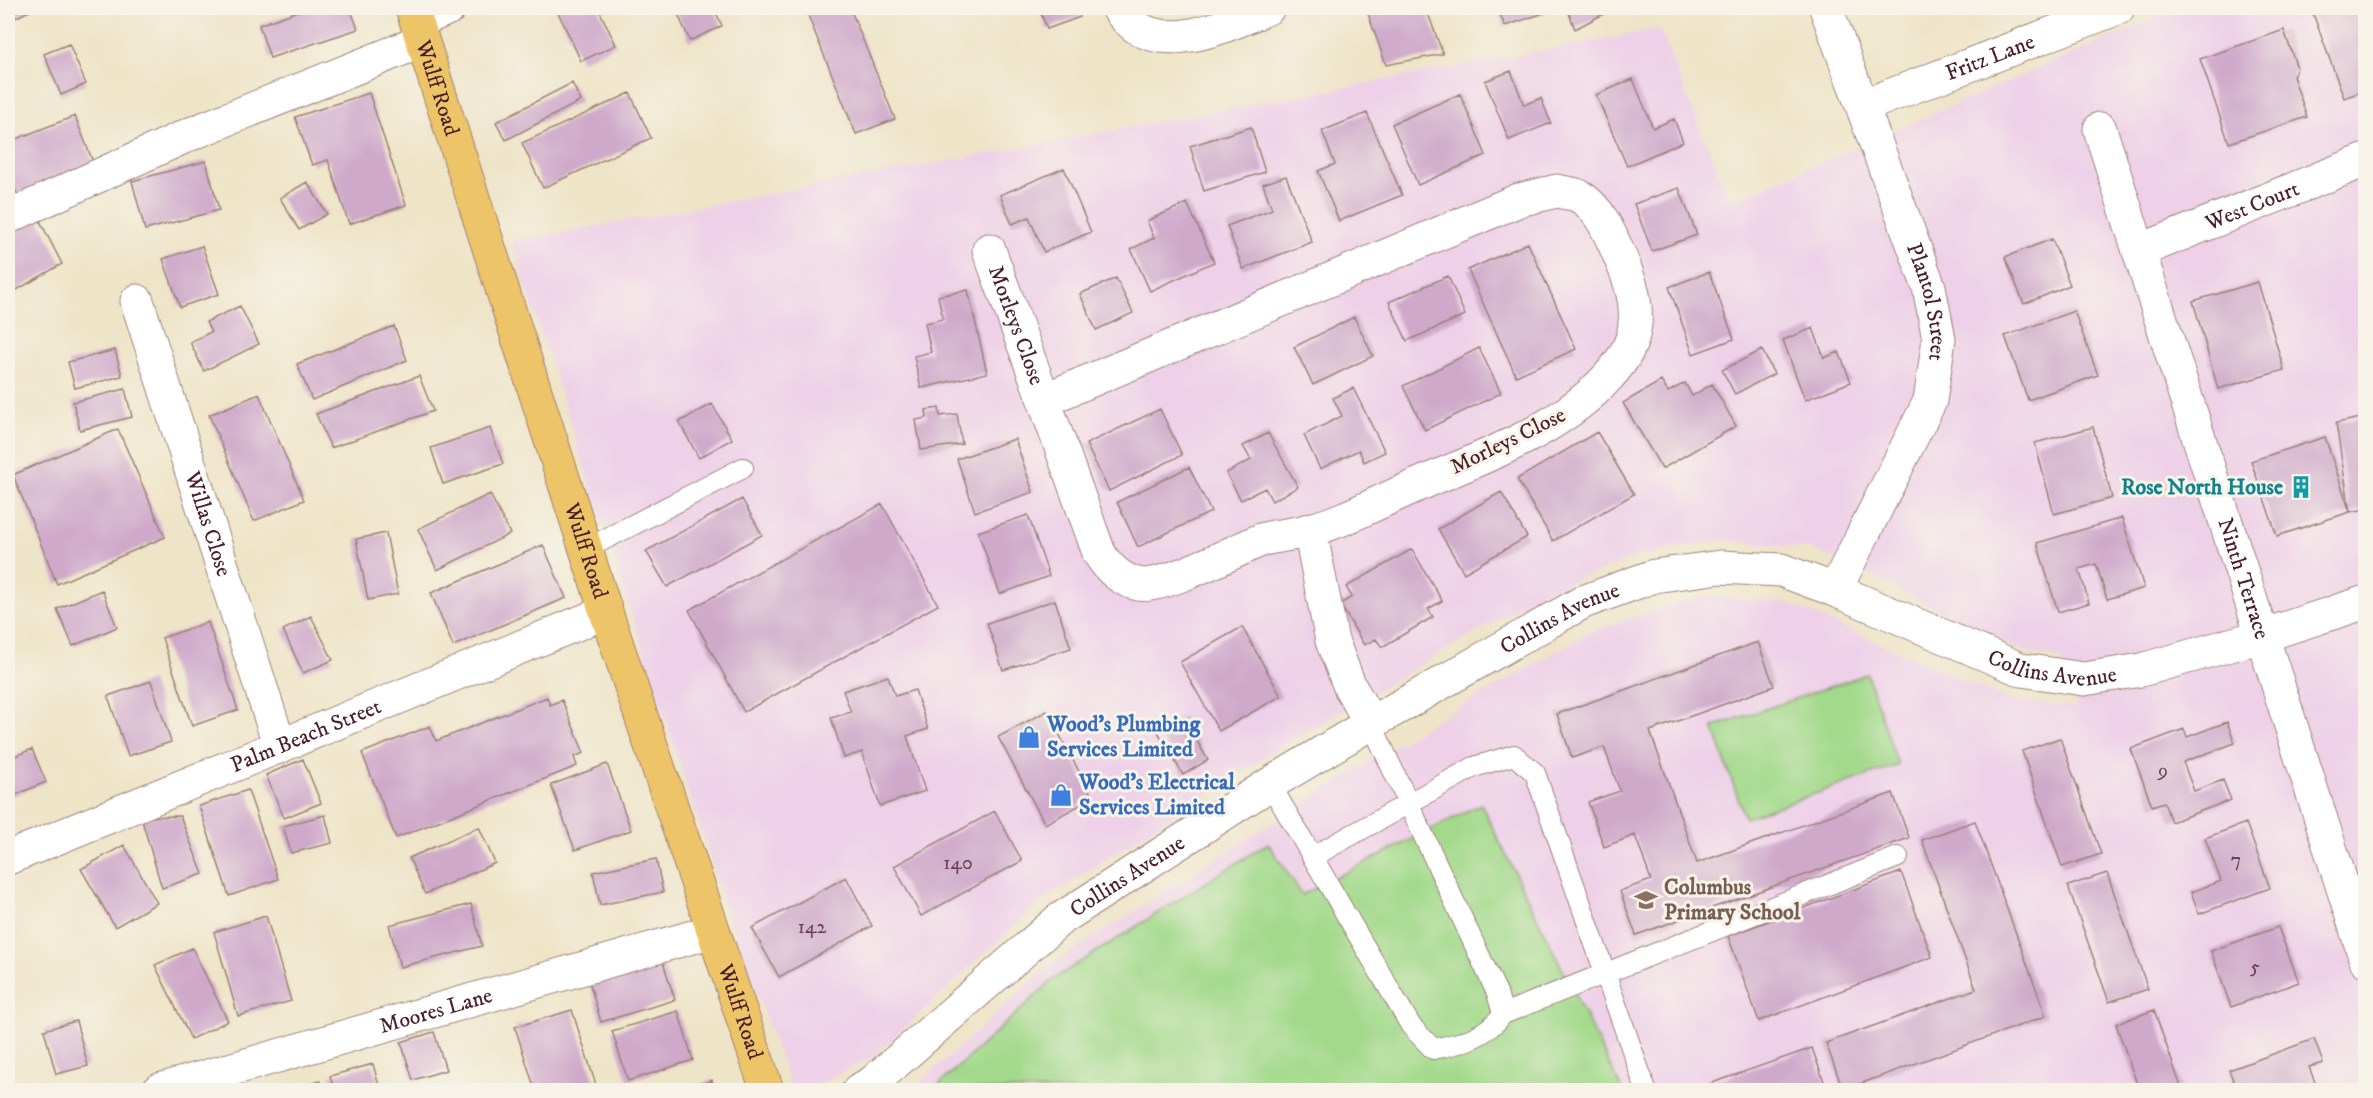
<svg xmlns="http://www.w3.org/2000/svg" width="2373" height="1098" viewBox="0 0 2373 1098" font-family="'IM FELL DW Pica',serif">
<style>
.built{fill:#eed0e8}
.green{fill:#a2d98a;stroke:#767c5a;stroke-width:1.5}
.building{fill:#cfa9ca}
.lines{fill:none;stroke-linecap:round;stroke-linejoin:round}
.service-casing{stroke:#9c8279;stroke-width:22}
.minor-casing{stroke:#9c8279;stroke-width:35}
.tertiary-casing{stroke:#9c8279;stroke-width:35}
.primary-casing{stroke:#9c8279;stroke-width:35}
.service{stroke:#fff;stroke-width:20}
.minor{stroke:#fff;stroke-width:33}
.tertiary{stroke:#fff;stroke-width:33}
.primary{stroke:#eec469;stroke-width:33}
.labels{text-anchor:middle;dominant-baseline:central;stroke-width:6;stroke-linejoin:round;paint-order:stroke}
.number-label{font-size:20px;fill:#6b4253}
.street-label{font-size:22px;fill:#4a1f2b;stroke:#f7f3e8}
.culture-label{font-size:22px;font-weight:bold;fill:#0d838f;stroke:#f7f3e8;text-anchor:end}
.shop-label{font-size:22px;font-weight:bold;fill:#366cbe;stroke:#f7f3e8;text-anchor:start}
.education-label{font-size:22px;font-weight:bold;fill:#785e54;stroke:#f7f3e8;text-anchor:start}
</style>
<rect width="100%" height="100%" fill="#f7f3e8"/>
<filter id="ink" filterUnits="userSpaceOnUse"><feTurbulence type="fractalNoise" baseFrequency=".0167" numOctaves="2"/><feDisplacementMap in="SourceGraphic" scale="12" xChannelSelector="R" yChannelSelector="G"/><feConvolveMatrix kernelMatrix="1 2 1 2 8 2 1 2 1" color-interpolation-filters="sRGB"/></filter>
<filter id="wash" filterUnits="userSpaceOnUse"><feTurbulence type="fractalNoise" baseFrequency=".008" numOctaves="4" result="noise"/><feDisplacementMap in="SourceGraphic" scale="24" xChannelSelector="R" yChannelSelector="G"/><feGaussianBlur stdDeviation="1.35" result="paint"/><feColorMatrix in="noise" values="0 0 0 0 0 0 0 0 0 0 0 0 0 0 0 0 0 1.4 0 .05"/><feComposite in="paint" operator="in"/></filter>
<g filter="url(#wash)">
<rect width="100%" height="100%" fill="#eee4c7"/>
<path class="built" d="M2178,8H2365V1090H912L1047,968L1258,832L1435,721L1590,632L1704,596L1788,603L2008,700L2077,708L2061,659L2021,650L1995,640L1875,577L1812,549L1719,540L1636,557L1547,591L1280,747L1045,898L873,1057L808,1090H792L730,920L512,242L1660,29L1730,202Z"/>
<path class="green" d="M1867,674L1898,765L1745,818L1713,727Z
M1481,804L1622,1090H933L1055,978L1268,843L1302,895Z"/>
<g id="blocks">
<path class="building" d="M9,8H35L15,18Z
M306,8H350L358,29L270,58L259,25Z
M556,8H598L616,45L581,61Z
M675,8H714L722,26L690,41Z
M805,8H850L895,119L856,134Z
M1039,8H1077L1080,17L1047,29Z
M1366,8H1426L1443,54L1386,65Z
M1497,8H1549L1550,11L1505,26Z
M1567,8H1615L1575,29Z
M2311,8H2366V90L2344,98Z
M2284,30L2297,68L2293,76L2307,117L2229,143L2200,59Z
M69,44L86,84L61,95L44,54Z
M1511,71L1524,105L1541,98L1551,123L1509,140L1485,81Z
M1633,79L1653,128L1674,119L1683,142L1627,166L1596,95Z
M572,83L581,101L506,140L496,122Z
M369,93L406,205L349,224L328,160L312,165L295,117Z
M630,93L651,138L543,188L522,143Z
M1460,94L1486,155L1418,185L1392,124Z
M1367,113L1402,195L1339,221L1318,171L1335,164L1322,131Z
M75,116L95,167L18,197L8,170V142Z
M1251,127L1265,172L1204,191L1190,146Z
M206,161L219,210L145,230L132,181Z
M1064,168L1091,232L1044,252L1029,217L1012,224L1000,195Z
M1286,176L1312,242L1243,269L1227,226L1272,209L1263,184Z
M307,182L327,214L299,230L280,198Z
M1679,188L1697,235L1652,251L1634,204Z
M1187,203L1214,262L1150,291L1131,249L1154,238L1147,221Z
M38,217L62,264L8,295V235Z
M2052,239L2070,285L2024,304L2005,257Z
M1528,243L1576,349L1516,376L1468,270Z
M202,246L219,294L180,307L163,259Z
M1709,272L1734,339L1693,354L1669,287Z
M1448,276L1465,315L1407,341L1389,302Z
M1116,278L1133,313L1096,330L1080,294Z
M2258,282L2284,370L2218,389L2193,301Z
M968,290L987,373L921,388L914,356L931,352L925,323L943,319L938,296Z
M240,306L259,344L204,371L190,342L211,332L206,322Z
M2074,311L2098,375L2028,400L2005,336Z
M1354,317L1373,356L1313,385L1294,347Z
M394,326L407,360L312,400L297,364Z
M1813,328L1824,358L1839,352L1851,382L1805,400L1783,340Z
M1479,348L1501,393L1425,430L1403,386Z
M115,350L122,376L75,388L68,362Z
M1762,350L1774,374L1735,394L1722,370Z
M419,376L433,411L331,448L316,414Z
M1661,381L1668,392L1685,383L1692,396L1712,384L1736,426L1662,469L1623,403Z
M1353,388L1385,452L1364,462L1359,450L1320,469L1304,435L1342,416L1333,398Z
M125,389L132,417L80,430L73,402Z
M259,394L304,500L254,521L209,415Z
M712,404L732,439L699,458L679,422Z
M939,408L940,416L957,414L962,444L921,450L916,420L927,418L926,410Z
M1160,409L1182,455L1109,491L1086,444Z
M2366,417V509L2350,512L2336,423Z
M2093,427L2112,498L2054,514L2035,443Z
M490,428L503,464L443,484L431,448Z
M118,429L165,537L57,584L13,475Z
M1597,432L1634,494L1553,541L1517,479Z
M1268,433L1298,487L1272,501L1265,488L1241,500L1226,473L1251,460L1243,446Z
M2325,437L2350,512L2277,536L2251,461Z
M1015,439L1033,492L975,512L957,459Z
M1189,467L1211,512L1138,547L1117,502Z
M1501,492L1527,537L1464,573L1438,529Z
M490,494L510,534L437,570L418,529Z
M742,499L762,535L667,587L646,551Z
M882,504L938,605L744,712L689,610Z
M1028,515L1049,576L1000,594L978,532Z
M2122,518L2144,588L2107,599L2096,564L2079,569L2089,603L2058,612L2037,543Z
M386,533L398,594L368,600L356,539Z
M543,545L566,598L453,646L431,593Z
M1412,549L1442,601L1428,609L1433,617L1382,647L1376,639L1364,645L1340,604L1352,597L1346,587Z
M102,590L117,627L73,646L57,609Z
M1055,600L1071,648L1003,670L987,623Z
M311,616L333,660L303,673L283,630Z
M208,622L238,710L192,726L162,638Z
M1242,627L1281,696L1219,731L1180,662Z
M1758,642L1774,686L1650,731L1697,863L1893,793L1909,838L1636,935L1620,891L1651,880L1635,835L1604,847L1588,802L1620,791L1604,747L1572,758L1557,714Z
M888,676L895,696L915,690L928,729L907,736L925,791L880,806L862,752L844,758L831,718L851,712L843,691Z
M151,681L171,742L128,756L108,696Z
M547,697L550,705L562,700L584,753L574,757L577,766L396,838L362,753L430,726L436,741Z
M1047,711L1093,798L1045,824L998,737Z
M1183,717L1208,760L1183,775L1158,732Z
M2227,722L2235,743L2183,762L2194,791L2223,780L2231,800L2171,822L2164,802L2152,806L2131,749L2184,729L2187,737Z
M2060,738L2101,854L2062,867L2022,751Z
M32,749L46,782L8,798V759Z
M303,759L321,803L284,818L266,775Z
M607,764L631,830L575,850L551,785Z
M248,790L278,879L229,896L199,806Z
M995,811L1022,861L921,916L894,866Z
M325,815L332,843L291,853L283,826Z
M180,816L203,874L162,888L141,817Z
M1975,821L2046,1016L1843,1090L1826,1043L1976,989L1922,840Z
M2246,823L2270,888L2199,914L2191,892L2221,881L2205,838Z
M479,827L495,863L425,894L409,858Z
M124,845L157,903L115,927L81,869Z
M656,859L663,892L600,905L593,872Z
M1901,872L1932,957L1759,1021L1728,936Z
M2107,873L2148,989L2109,1002L2068,886Z
M846,877L872,926L779,977L752,928Z
M471,904L482,946L400,967L389,925Z
M266,916L291,1001L238,1016L214,932Z
M2278,927L2299,982L2231,1007L2211,951Z
M192,948L228,1021L191,1039L155,965Z
M661,956L675,1000L601,1022L588,978Z
M572,1010L596,1085L579,1090H535L515,1027Z
M2154,1010L2181,1087L2172,1090H2139L2116,1024Z
M678,1011L693,1060L628,1081L612,1031Z
M76,1021L88,1066L56,1074L44,1030Z
M434,1032L446,1070L413,1080L401,1042Z
M2314,1039L2323,1063L2309,1067L2318,1090H2237L2229,1070Z
M1812,1048L1827,1090H1692Z
M373,1064L380,1090H334L330,1076Z
M712,1080L716,1090H686Z
M320,1081L322,1090H288Z"/>
</g>
</g>
<g filter="url(#ink)">
<use href="#blocks" fill-opacity="0" stroke="#9c8279" stroke-width="1.5"/>
<g class="lines">
<g class="service-casing">
<path id="service" d="M586,549L743,468
M1270,784L1411,1026L1433,1049C1460,1044 1486,1037 1503,1014L1497,993L1371,723
M1312,857L1474,767L1514,755L1535,773L1646,1090
M1503,1014L1898,857"/>
</g>
<g class="minor-casing">
<g id="minor">
<path d="M1118,8C1152,62 1223,27 1268,8"/>
<path id="s1" d="M1826,8L1929,287L1939,339L1930,401L1835,590"/>
<path d="M417,22L449,8"/>
<path id="s2" d="M1863,106L2118,8"/>
<path id="s3" d="M2100,129L2366,960"/>
<path d="M1557,191C1564,193 1572,193 1579,196C1602,209 1613,241 1623,264C1633,288 1640,313 1632,339C1628,353 1618,366 1608,377C1556,434 1480,457 1411,488C1378,502 1345,521 1310,530C1294,535 1277,535 1261,540C1236,550 1161,590 1138,584C1120,580 1108,568 1099,553L1044,400L1519,200Z"/>
<path d="M8,217L188,135L422,41"/>
<path id="s4" d="M989,250L1044,400"/>
<path id="s5" d="M2139,251L2366,160"/>
<path id="s6" d="M137,301L280,747"/>
<path d="M1310,530L1332,641L1350,687L1371,723"/>
<path id="s7" d="M8,858L606,612"/>
<path id="s8" d="M159,1090L713,931"/>
</g>
</g>
<g class="tertiary-casing">
<g id="tertiary">
<path id="s9" d="M859,1090L872,1083L1059,920L1270,784L1371,723L1583,602L1654,576L1720,567L1781,570L1835,590L2022,670L2084,679L2141,670L2262,636L2366,602"/>
</g>
</g>
<g class="primary-casing">
<g id="primary">
<path id="s10" d="M412,8L606,612L767,1090"/>
</g>
</g>
<use href="#service" class="service"/>
<use href="#minor" class="minor"/>
<use href="#tertiary" class="tertiary"/>
<use href="#primary" class="primary"/>
</g>
</g>
<defs>
<g id="building-bare" transform="scale(1.8)"><path d="M-4-6H4V6H1V3H-1V6H-4ZM-2.5-4.3h1.7v1.8h-1.7ZM.8-4.3h1.7v1.8H.8ZM-2.5-1h1.7V.8h-1.7ZM.8-1h1.7V.8H.8Z" fill="#0f9aa8" stroke="#f7f3e8" stroke-width="2.5" paint-order="stroke"/></g>
<g id="shop-bare" transform="scale(1.8)"><path d="M-5-2.5h2.3a2.7 3.5 0 0 1 5.4 0H5L5.5 6h-11ZM-1.5-2.5h3a1.5 2.3 0 0 0-3 0Z" fill="#3f7fe0" stroke="#f7f3e8" stroke-width="2.5" paint-order="stroke"/></g>
<g id="school-bare" transform="scale(1.8)"><path d="M0-5L7-2L0 1L-7-2ZM-4 1L0 2.5L4 1V4Q0 6-4 4Z" fill="#8d6e63" stroke="#f7f3e8" stroke-width="2.5" paint-order="stroke"/></g>
</defs>
<g fill-rule="evenodd">
<use href="#building-bare" x="2301" y="487"/>
<use href="#shop-bare" x="1029" y="737"/>
<use href="#shop-bare" x="1061" y="795"/>
<use href="#school-bare" x="1646" y="900"/>
</g>
<g class="labels">
<g class="number-label">
<text x="2163" y="771">9</text>
<text x="2236" y="860">7</text>
<text x="958" y="863">140</text>
<text x="812" y="927">142</text>
<text x="2255" y="967">5</text>
</g>
<g class="street-label">
<text stroke="none"><textPath href="#s2" startOffset="136">Fritz Lane</textPath></text>
<text stroke="none"><textPath href="#s10" startOffset="84">Wulff Road</textPath></text>
<text stroke="none"><textPath href="#s5" startOffset="122">West Court</textPath></text>
<text stroke="none"><textPath href="#s1" startOffset="312">Plantol Street</textPath></text>
<text stroke="none"><textPath href="#s4" startOffset="80">Morleys Close</textPath></text>
<text transform="translate(1508 441) rotate(-26)">Morleys Close</text>
<text stroke="none"><textPath href="#s6" startOffset="234">Willas Close</textPath></text>
<text stroke="none"><textPath href="#s10" startOffset="570">Wulff Road</textPath></text>
<text stroke="none"><textPath href="#s3" startOffset="472">Ninth Terrace</textPath></text>
<text stroke="none"><textPath href="#s9" startOffset="848">Collins Avenue</textPath></text>
<text stroke="none"><textPath href="#s9" startOffset="1370">Collins Avenue</textPath></text>
<text stroke="none"><textPath href="#s7" startOffset="322">Palm Beach Street</textPath></text>
<text stroke="none"><textPath href="#s9" startOffset="344">Collins Avenue</textPath></text>
<text stroke="none"><textPath href="#s8" startOffset="288">Moores Lane</textPath></text>
<text stroke="none"><textPath href="#s10" startOffset="1056">Wulff Road</textPath></text>
</g>
<g class="culture-label">
<text x="2283" y="487">Rose North House</text>
</g>
<g class="shop-label">
<text x="1047" y="724">Wood's Plumbing<tspan x="1047" dy="25">Services Limited</tspan></text>
<text x="1079" y="782">Wood's Electrical<tspan x="1079" dy="25">Services Limited</tspan></text>
</g>
<g class="education-label">
<text x="1664" y="887">Columbus<tspan x="1664" dy="25">Primary School</tspan></text>
</g>
</g>
<rect width="2373" height="1098" fill="none" stroke="#f7f3e8" stroke-width="30"/>
</svg>
